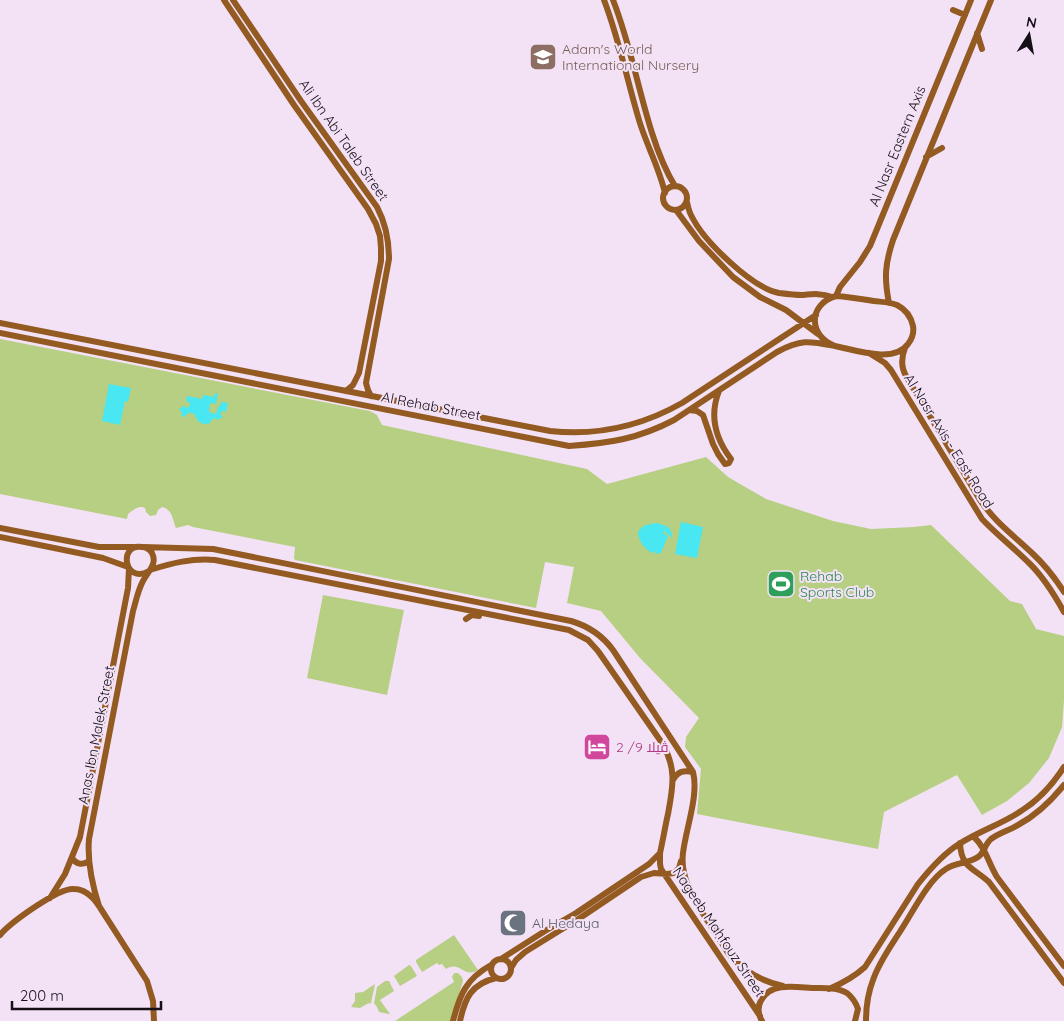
<svg xmlns="http://www.w3.org/2000/svg" width="1064" height="1021" viewBox="0 0 1064 1021" font-family="Quicksand,Cairo,sans-serif">
<style>
.green{fill:#b7cf82}
.water{fill:#48e7f1}
.lines{fill:none;stroke-linecap:round;stroke-linejoin:round}
.secondary{stroke:#935a21;stroke-width:6}
.labels{text-anchor:middle;dominant-baseline:central;stroke-width:4;stroke-linejoin:round;paint-order:stroke}
.education-label{font-size:14px;fill:#785e54;stroke:#f3e1f6;text-anchor:start}
.street-label{font-size:14px;fill:#150f16;stroke:#f3e1f6}
.leisure-label{font-size:14px;fill:#27864d;stroke:#f3e1f6;text-anchor:start}
.hotel-label{font-size:14px;fill:#b23c85;stroke:#f3e1f6;text-anchor:start}
.worship-label{font-size:14px;fill:#5b616d;stroke:#f3e1f6;text-anchor:start}
</style>
<rect width="100%" height="100%" fill="#f3e1f6"/>
<path class="green" d="M0,339L370,411L377,415L382,425L587,469L607,484L706,457L728,477L766,499L833,521L871,529L914,527L931,525L1010,601L1022,604L1036,629L1064,636V700L1062,727L1049,758L1029,783L1007,801L982,815L957,775L884,812L878,849L697,814L701,769L685,747L686,737L699,718L640,658L601,611L567,603L574,567L545,562L536,608L295,560L294,558L295,547L193,527L188,525L176,528C172,519 173,510 162,507L158,510L156,515L150,516L146,512L145,508C139,505 133,510 128,514L127,519L0,494Z
M323,595L404,610L387,695L307,678Z
M454,935L478,970C463,979 461,960 446,969L442,964L439,965L437,963L422,972L416,962V960Z
M409,965L411,966L417,976L400,986L394,976Z
M454,973H458L462,977L463,981L451,1021H395L454,982L452,977Z
M385,981H389L394,991L380,1000L390,1014H389L379,1012L377,1007L374,1003L377,987Z
M375,984L371,1003L367,1004L360,1008L351,1007L355,1001V993L363,992Z"/>
<path class="water" d="M109,384L131,388L128,402L125,401L120,425L102,421Z
M215,393L218,394L216,404L210,403L209,412L216,414L218,407L220,406L221,402L228,403L226,412L223,411L220,413L223,417L217,420L215,418L211,420V422L208,424C201,424 197,422 195,415C190,411 188,413 184,417L181,416L182,413L179,409L184,406L187,408L189,406L190,404L189,402L186,401L187,396L202,399L203,395L214,397Z
M681,522L703,527L697,558L675,554Z
M657,523L666,526L664,531L667,526C671,529 672,533 672,538L664,531L663,533L668,536L661,553L658,554L654,551V554C645,549 639,543 638,532C642,525 649,524 657,523Z"/>
<g class="lines">
<path class="secondary" d="M224,0L294,105L368,209L376,224L380,236L381,248V261L359,373L353,385L346,391
M233,0L301,101L377,207C386,224 389,240 389,259L366,383L368,390L371,396
M604,0C619,39 627,80 639,120C646,144 659,167 665,193
M613,0C630,43 638,89 652,133C658,152 665,170 675,186
M953,10L965,15
M977,33L982,49
M926,157L942,148
M663 198a12 12 0 1 1 24 0a12 12 0 1 1-24 0Z
M687,202C688,207 689,212 692,217C704,241 752,288 779,293C787,294 795,295 802,295C813,294 822,293 832,297
M676,210L699,241L733,277L760,297L786,310L818,334
M836,296L840,287L860,262L870,246L971,0
M836,296C849,297 861,299 874,301C882,302 890,302 897,305C905,309 911,317 913,326C914,332 912,339 908,344C894,364 855,350 835,346C808,336 808,304 836,296Z
M889,303C884,278 885,264 893,240L991,0
M0,323L550,431C598,436 640,427 682,403L816,315
M0,333L569,446C610,443 638,439 674,420L777,352C801,339 809,341 835,346
M905,348C901,358 901,367 906,376L980,500C996,523 1012,534 1032,553C1044,564 1055,578 1064,592
M869,353L885,363L891,370L982,519C996,534 1013,547 1028,562C1043,576 1054,594 1064,612
M689,410L697,411L703,415L713,444L718,454L725,464L729,463L731,459C715,438 709,416 719,391
M0,528L99,547H134
M0,537L103,558L128,567
M143,547L213,549L571,621C588,626 602,635 613,650L693,772C699,795 686,828 683,853C680,877 693,897 705,917C713,929 721,941 728,953C743,971 760,981 783,986
M150,570C172,563 192,558 215,560L569,630L588,640L598,651L662,743C677,768 673,787 668,814C665,827 663,840 660,853V864L661,869L760,1016
M466,619L472,615L479,616
M673,780C678,771 684,770 693,772
M973,836C986,848 988,862 997,877L1064,966
M960,843C961,868 974,868 989,882L1064,983
M72,858C76,864 82,866 89,861
M50,898L65,874L80,837L128,588L129,568
M99,906C92,884 87,862 89,839L133,611C136,601 138,590 143,581C146,575 151,570 153,564C154,561 154,557 152,553C150,550 146,547 142,547C118,543 124,585 149,571
M0,935C10,923 59,887 74,889C85,889 93,897 99,906L147,981L153,1001L154,1021
M491 969a10 10 0 1 1 20 0a10 10 0 1 1-20 0Z
M501,959L545,931L576,913L649,864L660,853
M511,968L516,960L525,952L580,918L641,877L654,873L667,874L674,873L679,868L681,861
M829,989C843,983 854,977 865,967L918,884C930,869 943,854 959,844C979,831 1002,824 1021,811C1039,800 1053,784 1064,767
M453,1021C460,994 466,979 491,965
M460,1021C465,998 471,984 496,978
M762,1021C758,1014 757,1006 762,999C772,982 796,987 812,988C823,988 837,987 847,993C852,997 856,1003 858,1009L855,1021
M866,1021C866,1007 868,993 873,980C879,962 891,946 901,930C913,912 928,880 946,869C955,862 968,864 978,857C984,853 985,844 991,839C999,833 1010,830 1018,825C1037,815 1051,801 1064,785"/>
</g>
<defs>
<g id="school-square" transform="scale(1.4375)"><rect x="-9" y="-9" width="18" height="18" rx="4" fill="#8d6e63" stroke="#f3e1f6"/><path d="M0-5L7-2L0 1L-7-2ZM-4 1L0 2.5L4 1V4Q0 6-4 4Z" fill="#fff"/></g>
<g id="stadium-square" transform="scale(1.4375)"><rect x="-9" y="-9" width="18" height="18" rx="4" fill="#2e9e5b" stroke="#f3e1f6"/><path d="M0-5a6.5 5 0 1 0 0 10a6.5 5 0 1 0 0-10ZM-3.5-1.8h7v3.6h-7Z" fill="#fff"/></g>
<g id="hotel-square" transform="scale(1.4375)"><rect x="-9" y="-9" width="18" height="18" rx="4" fill="#d1479c" stroke="#f3e1f6"/><path d="M-6-4.5h1.5V1H6V5H4.5V3h-9V5H-6ZM-4 0a1.8 1.8 0 1 1 3.6 0ZM.5 0V-2.5h3Q6-2.5 6 0Z" fill="#fff"/></g>
<g id="mosque-square" transform="scale(1.4375)"><rect x="-9" y="-9" width="18" height="18" rx="4" fill="#6b7280" stroke="#f3e1f6"/><path d="M3.5-4.9A6 6 0 1 0 3.5 4.9A5 5 0 1 1 3.5-4.9Z" fill="#fff"/></g>
</defs>
<g fill-rule="evenodd">
<use href="#school-square" x="543" y="57"/>
<use href="#stadium-square" x="781" y="584"/>
<use href="#hotel-square" x="597" y="747"/>
<use href="#mosque-square" x="513" y="923"/>
</g>
<g class="labels">
<g class="education-label">
<text x="562" y="49">Adam's World<tspan x="562" dy="16">International Nursery</tspan></text>
</g>
<g class="street-label">
<text transform="translate(344 140) rotate(55)">Ali Ibn Abi Taleb Street</text>
<text transform="translate(897 146) rotate(-68)">Al Nasr Eastern Axis</text>
<text transform="translate(431 406) rotate(11)">Al Rehab Street</text>
<text transform="translate(949 441) rotate(58)">Al Nasr Axis - East Road</text>
<text transform="translate(96 735) rotate(-79)">Anas Ibn Malek Street</text>
<text transform="translate(719 932) rotate(56)">Nageeb Mahfouz Street</text>
</g>
<g class="leisure-label">
<text x="800" y="576">Rehab<tspan x="800" dy="16">Sports Club</tspan></text>
</g>
<g class="hotel-label">
<text x="616" y="747">ڤيلا 9/ 2</text>
</g>
<g class="worship-label">
<text x="532" y="923">Al Hedaya</text>
</g>
</g>
<g transform="translate(1029 35) rotate(11)" stroke="#f3e1f6" stroke-width="4" paint-order="stroke">
<path d="M0-4L9 19L0 12L-9 19Z" fill="#150f16"/>
<text y="-8" font-size="14" font-weight="bold" text-anchor="middle" fill="#150f16">N</text>
</g>
<path d="M12 1001v8h149v-8" fill="none" stroke="#150f16" stroke-width="2.5"/>
<text x="20" y="1001" font-size="15" fill="#150f16" stroke="#f3e1f6" stroke-width="4" paint-order="stroke">200 m</text>
</svg>
